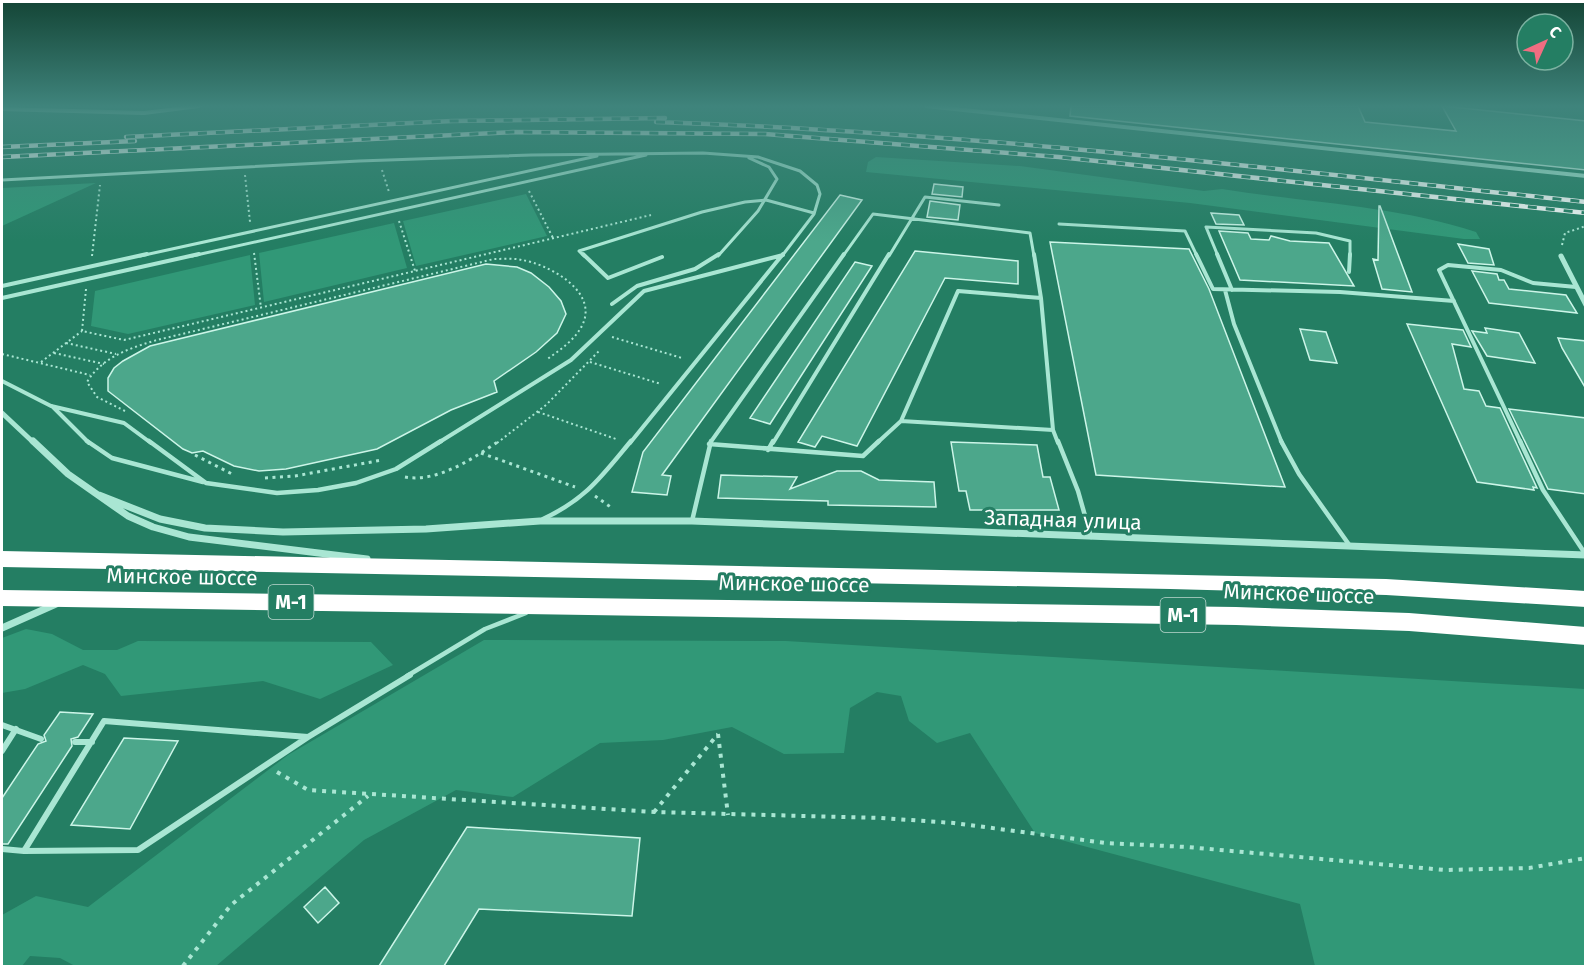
<svg xmlns="http://www.w3.org/2000/svg" width="1587" height="968" viewBox="0 0 1587 968" font-family="'Fira Sans',sans-serif">
<style>
.green{fill:#319877}
.building{fill:#4ca78b;stroke:#ccf5e8;stroke-width:1.5}
.lines{fill:none;stroke-linecap:round;stroke-linejoin:round}
.path-far2{stroke:#a9e6d3;stroke-width:2;stroke-dasharray:2 3;stroke-linecap:butt}
.path-far1{stroke:#a9e6d3;stroke-width:3;stroke-dasharray:3 4.5;stroke-linecap:butt}
.path{stroke:#a9e6d3;stroke-width:4;stroke-dasharray:4 6;stroke-linecap:butt}
.lane-far3{stroke:#a9e6d3;stroke-width:3}
.lane-far2{stroke:#a9e6d3;stroke-width:4}
.lane-far1{stroke:#a9e6d3;stroke-width:4.5}
.lane{stroke:#a9e6d3;stroke-width:6}
.street-far2{stroke:#a9e6d3;stroke-width:4}
.street-far1{stroke:#a9e6d3;stroke-width:5}
.street{stroke:#a9e6d3;stroke-width:7}
.secondary{fill:#d3f5eb;fill-rule:evenodd}
.highway{fill:#fff;fill-rule:evenodd}
.rail-casing{stroke:#fff;stroke-width:4.5}
.rail{stroke:#247e63;stroke-width:3;stroke-dasharray:9;stroke-linecap:butt}
.labels{text-anchor:middle;dominant-baseline:central;stroke-width:6;stroke-linejoin:round;paint-order:stroke}
.shield{fill:#247e63;stroke:#bdd8d0;stroke-width:1.5}
.shield-label{font-size:20px;font-weight:bold;fill:#fff}
.street-label{font-size:21px;fill:#fff;stroke:#247e63}
</style>
<rect width="100%" height="100%" fill="#247e63"/>
<path class="green" d="M876,157L1020,166L1204,191L1222,189C1307,203 1393,205 1476,232L1480,239H1464L1190,203L866,172L868,162Z
M96,183L2,226V188Z
M526,194L547,236L416,266L403,221Z
M394,223L407,268L264,302L259,253Z
M250,255L255,305L128,334L91,326L95,291Z
M26,629L52,634L83,650H117L138,641L371,642L393,665L320,699L263,681L121,696L105,674L83,665L25,689L2,693V638Z
M484,640L786,641L1585,689V966H1315L1300,904L1035,833L970,733L937,743L909,721L901,696L877,692L850,708L844,753L784,754L732,727L663,740L600,743L513,797L456,790L364,840L216,966H75L60,958L30,956L22,966H2V915L36,896L88,907L288,755Z"/>
<path class="building" d="M1071,106H1358L1365,122L1456,131L1442,106L1586,121V170L1070,116Z
M934,184L963,187L962,197L932,194Z
M840,195L862,200L662,475L671,476L667,495L632,492L643,452Z
M930,201L960,205L958,220L927,217Z
M1379,206H1380L1412,292L1382,289L1373,259L1378,260Z
M1211,213L1239,215L1244,225L1216,224Z
M1219,231L1248,233L1251,239L1269,240L1271,236L1290,241L1329,243L1354,286L1240,280Z
M1050,242L1189,249L1209,289L1285,487L1096,475Z
M1458,244L1489,249L1494,265L1468,263Z
M915,251L1018,261V284L945,278L857,446L822,436L815,447L798,442Z
M855,262L872,266L770,424L750,418Z
M486,264L517,267L531,273L549,287L561,301L566,314L557,333L536,352L494,381L497,392L451,410L377,449L286,469L259,471L234,466L203,451L192,453L183,449L108,391V378L114,368L123,361L150,346Z
M1472,271L1497,274L1499,280H1504L1509,289L1566,295L1577,313L1489,303Z
M1407,324L1463,330L1471,347L1452,344L1464,389L1479,391L1486,406L1500,408L1537,488L1533,487L1534,490L1477,482Z
M1485,328L1519,333L1535,363L1487,356L1472,331L1487,333Z
M1300,329L1326,332L1337,363L1310,360Z
M1558,338L1586,341V389L1562,348Z
M1509,409L1586,418V494L1548,489Z
M951,442L1037,445L1043,477H1050L1059,510H970L966,491H959Z
M837,471H861L879,480L934,482L936,507L828,505V501L718,498L721,475L797,477L790,489Z
M60,712L93,714L78,737L71,739L72,746L8,844H2V798L38,744L46,741L44,735Z
M124,738L178,741L130,829L71,825Z
M467,827L640,838L632,916L479,909L444,966H379Z
M325,887L339,903L318,923L304,907Z"/>
<g class="lines">
<path class="path-far2" d="M382,170L389,192
M245,175L250,222
M529,191L553,238
M399,221L415,271
M1562,245L1565,233L1586,226
M254,253L261,308
M92,256L100,185
M86,289L82,331L124,340L651,215
M612,337L682,358
M66,343L116,354
M54,353L104,364
M2,354L90,375
M41,362L82,331
M590,362L661,384
M125,411L97,397L87,382C102,357 130,348 157,340L494,259C503,259 513,258 522,260C547,264 595,289 584,321C578,338 560,350 546,360
M538,412L616,439
M497,443L546,405L599,351"/>
<path class="path-far1" d="M481,453L575,487
M195,455L232,474
M405,477C437,483 474,458 499,441
M265,478L295,476L382,460
M595,496L612,508"/>
<path class="path" d="M718,734L728,815
M277,772L308,790L654,812L881,818L954,823L1106,843L1187,847L1445,870L1529,868L1586,858
M654,812L718,734
M183,966L231,905L368,796"/>
<path class="lane-far3" d="M2,180L359,161L531,155L703,153L758,157L800,171L817,185L820,194L814,214L782,256
M1059,224L1185,231L1197,256
M140,256L597,156
M192,256L646,155
M584,256L579,251L702,212L745,202L766,200L814,213
M718,256L758,211L777,179L769,167L749,158
M780,256L783,255
M843,256L873,214L1030,233L1034,256
M889,256L925,197L999,205
M1218,256L1206,227L1316,233L1350,241V256"/>
<path class="lane-far2" d="M583,254L608,278L662,257
M1034,254L1041,298L1053,430L1058,443
M1196,254L1213,289L1340,292L1454,301
M1217,254L1232,290
M1349,272L1350,254
M2,286L147,254
M1225,290L1234,324L1282,443
M2,298L199,254
M1041,298L958,291L901,421L1053,430
M612,304L637,286L695,269L719,254
M2,381L51,406L124,423L151,443
M52,406L89,443
M438,443L571,360L644,291L783,255
M630,443L783,254
M710,443L844,254
M773,443L889,254
M877,443L901,421
M1521,443L1439,270L1448,265L1501,270L1533,283L1576,287"/>
<path class="lane-far1" d="M87,441L112,458L203,482
M149,441L206,483L277,493L318,490L356,483L396,469L441,441
M1058,441L1078,491L1091,537
M1281,441L1299,474L1350,546
M1520,441L1543,490L1586,555
M709,444L863,456L879,441
M768,450L773,441
M543,519C586,499 601,477 631,441
M692,521L711,441
M407,676L485,629L526,613"/>
<path class="lane" d="M104,721L308,737L138,850L24,851Z
M2,725L41,739
M308,737L410,675
M75,742H92
M2,751L16,729
M2,849L24,851"/>
<path class="street-far2" d="M926,106L1586,176"/>
<path class="street-far1" d="M1561,256L1586,305
M2,413L34,443"/>
<path class="street" d="M33,441L68,474L128,516L153,527L189,537L367,559
M99,495L160,519L205,528L283,532L426,529L540,521H692L1586,555
M2,628L56,604"/>
<path class="secondary" d="M185,106H203L199,108L144,115L2,111V107L144,111Z"/>
<path class="highway" d="M2,551L1386,579L1586,591V607L1386,595L1170,589L2,567Z
M2,590L1236,607L1409,613L1586,627V645L1409,631L1236,625L2,606Z"/>
<g class="rail-casing">
<path id="rail" d="M656,122C968,132 1276,169 1586,202
M126,137L452,121L665,118
M2,147L135,141
M2,157L513,132L765,134L1059,157L1586,213"/>
</g>
<use href="#rail" class="rail"/>
</g>
<linearGradient id="sky" x2="0" y2="1"><stop stop-color="#144536"/><stop offset="0.44" stop-color="#3f847c"/><stop offset="1" stop-color="#3f847c" stop-opacity="0"/></linearGradient>
<rect width="1587" height="241" fill="url(#sky)"/>
<g class="labels">
<g class="shield">
<rect x="268.5" y="585" width="45" height="34" rx="4.5"/>
<rect x="1160.5" y="598" width="45" height="34" rx="4.5"/>
</g>
<g class="shield-label">
<text x="291" y="602">М-1</text>
<text x="1183" y="615">М-1</text>
</g>
<g class="street-label">
<text transform="translate(1063 520) rotate(2)">Западная улица</text>
<text transform="translate(182 577) rotate(1)">Минское шоссе</text>
<text transform="translate(794 584) rotate(1)">Минское шоссе</text>
<text transform="translate(1299 594) rotate(2)">Минское шоссе</text>
</g>
</g>
<rect width="1587" height="968" fill="none" stroke="#ffffff" stroke-width="6"/>
<g transform="translate(1545 42) rotate(45)"><circle r="28" fill="#247e63" stroke="#7cb2a1" stroke-width="1.5"/>
<path d="M0-4.5L10 22L0 15L-10 22Z" fill="#f06d81"/>
<text y="-9" font-size="16" font-weight="bold" text-anchor="middle" fill="#ffffff">С</text>
</g>
</svg>
